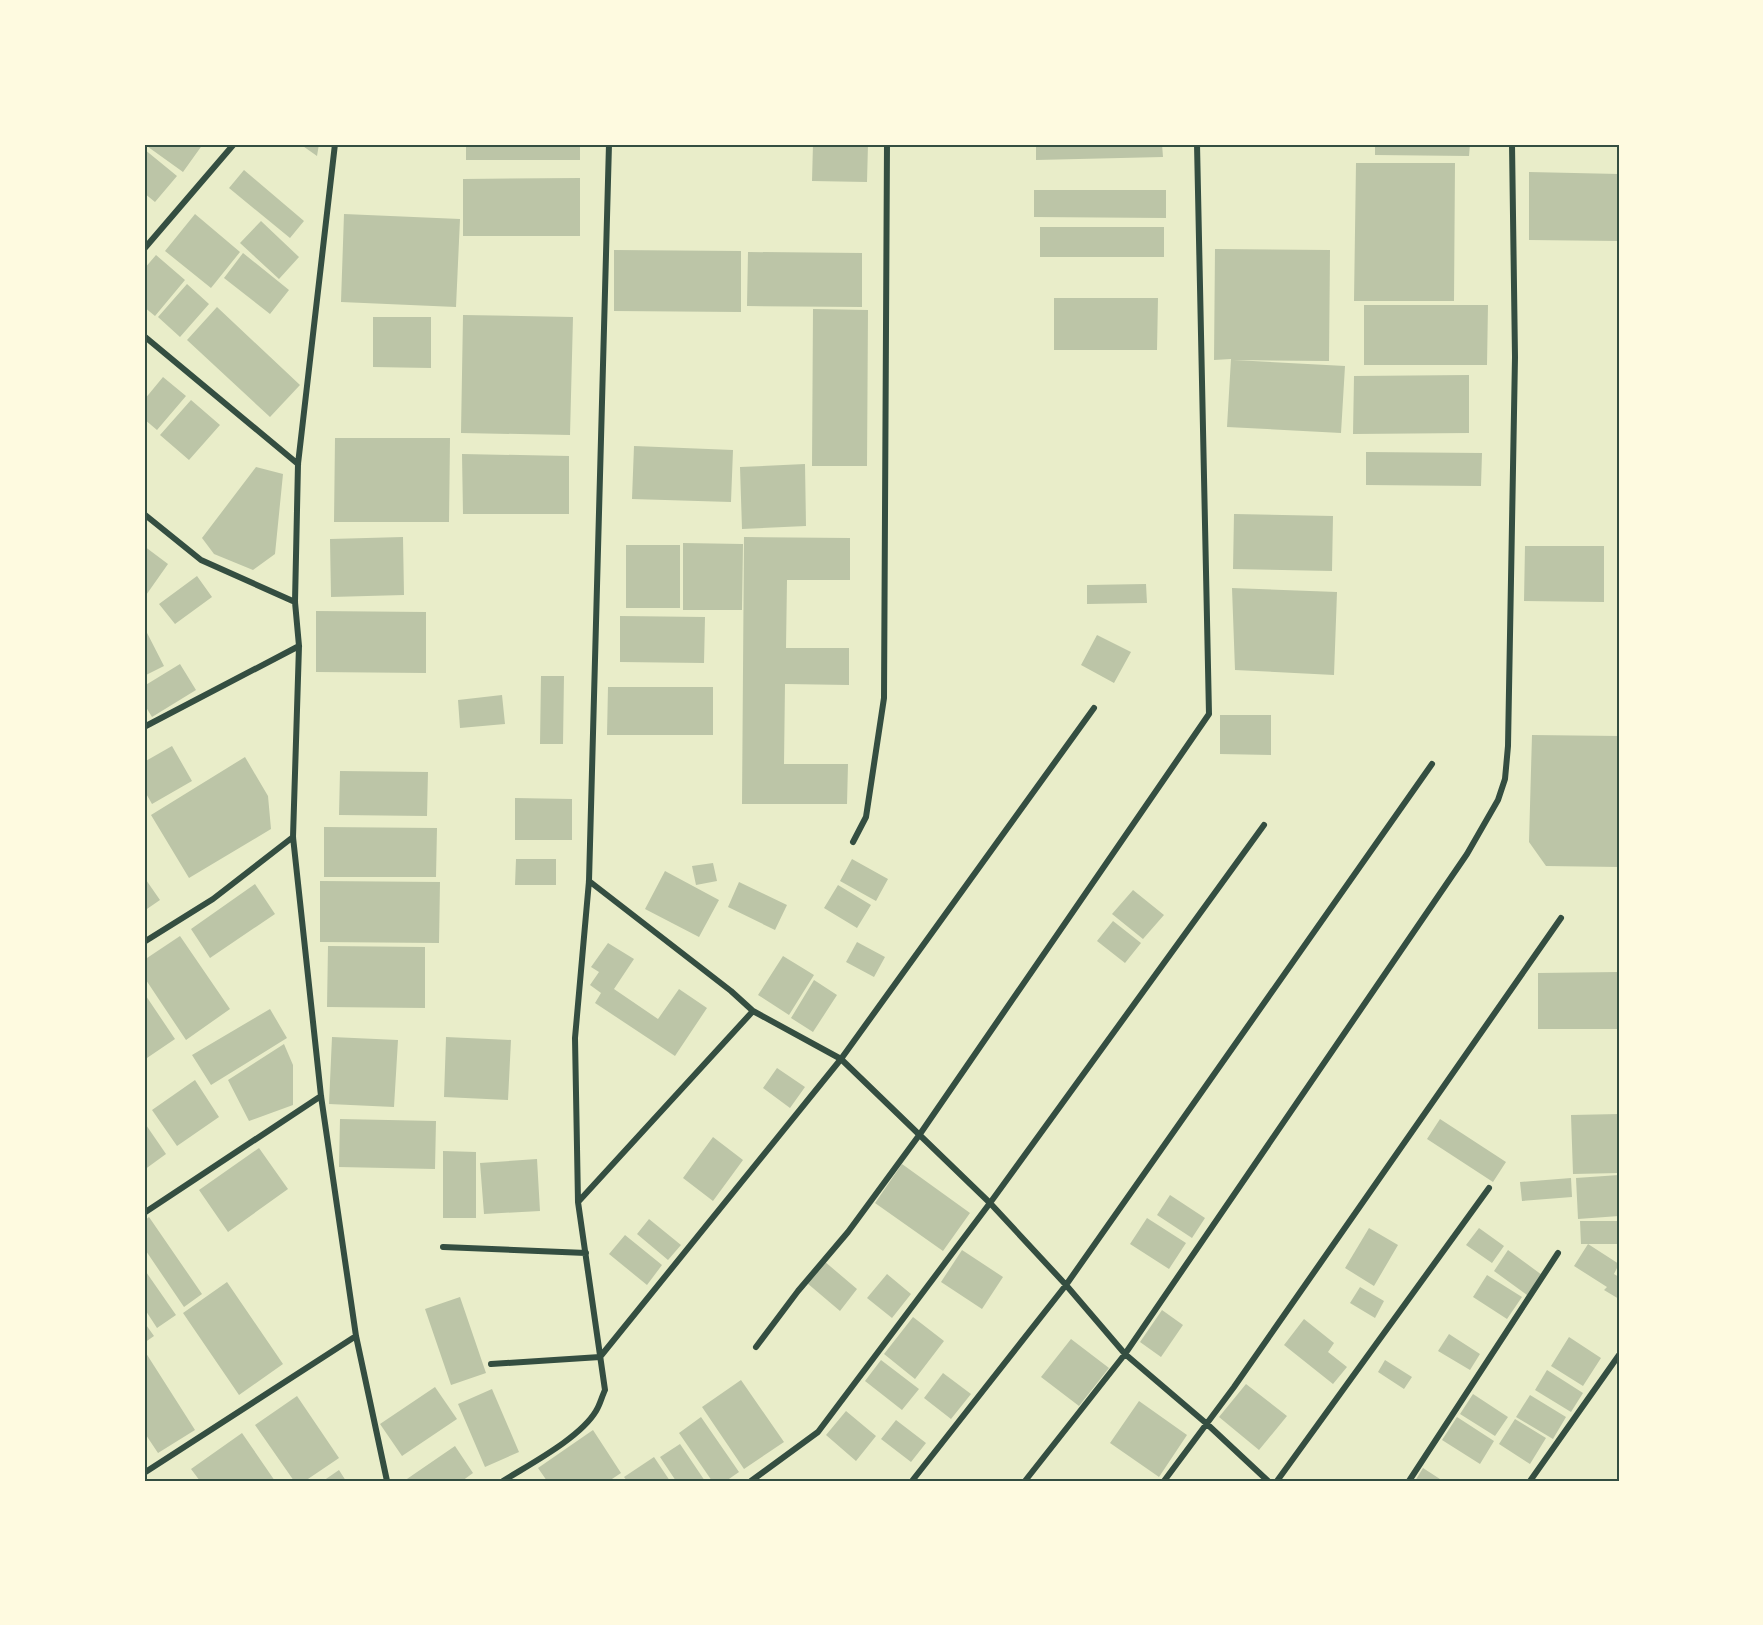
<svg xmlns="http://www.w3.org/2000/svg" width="1763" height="1625" viewBox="0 0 1763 1625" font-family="Manrope,sans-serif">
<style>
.building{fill:#bcc5a7}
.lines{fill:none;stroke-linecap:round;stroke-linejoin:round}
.minor{stroke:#344e41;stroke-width:6}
.neatline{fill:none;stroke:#344e41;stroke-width:2}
</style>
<rect width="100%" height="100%" fill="#e9edc9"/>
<path class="building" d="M144,144H203L183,172Z
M300,144H319L317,156Z
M466,144H580V160H466Z
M813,144H868L867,182L812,181Z
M1036,144H1162L1163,157L1036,160Z
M1375,144H1470L1469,156L1375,155Z
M144,149L177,176L155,202L144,193Z
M1356,163H1455L1454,301H1354Z
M244,170L304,221L290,238L229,188Z
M1529,172L1619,174V241L1529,240Z
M580,178V236H463V179Z
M1034,190H1166V218L1034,217Z
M195,214L240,252L211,288L165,251Z
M344,214L460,219L456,307L341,302Z
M261,221L299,257L279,279L240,243Z
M1040,227H1164V257H1040Z
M1215,249L1330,250L1329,361L1233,360L1345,366L1341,433L1227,427L1231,359L1214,360Z
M614,250L741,251V312L614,311Z
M748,252L862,253V307L747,306Z
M243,253L289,290L270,314L224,278Z
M156,255L185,280L155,316L144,307V269Z
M187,284L209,304L180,337L158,317Z
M1054,298H1158L1157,350H1054Z
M1364,305H1488L1487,365H1364Z
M217,307L300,385L270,417L187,340Z
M813,309L868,310L867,466H812Z
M463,315L573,317L570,435L461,433Z
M373,317H431V368L373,367Z
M1469,375V433L1353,434L1354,376Z
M163,377L186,396L157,430L144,419V400Z
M191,400L220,425L189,460L160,435Z
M335,438H450L449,522H334Z
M634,446L733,450L731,502L632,499Z
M1366,452L1482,453L1481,486L1366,485Z
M462,454L569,456V514H463Z
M805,464L806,526L742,529L740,467Z
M256,467L283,474L275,554L253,570L214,554L202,538Z
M1234,514L1333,516L1332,571L1233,569Z
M403,537L404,595L331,597L330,539Z
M744,537L850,538V580H787L786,648H849V685L785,684L784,764H848L847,804H742Z
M683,543L743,544L742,610H683Z
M626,545H680V608H626Z
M144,546L168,564L144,598Z
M1525,546H1604V602L1524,601Z
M197,576L212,597L175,624L159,604Z
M1146,584L1147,603L1087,604V585Z
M1232,588L1337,592L1334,675L1235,670Z
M316,611L426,612V673L316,672Z
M620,616L705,617L704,663L620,662Z
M144,627L164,666L144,676Z
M1097,635L1131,652L1114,683L1081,665Z
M180,664L196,690L152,717L144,704V686Z
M541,676H564L563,744H540Z
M608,687H713V735H607Z
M502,695L505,724L460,728L458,700Z
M1220,715H1271V755L1220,754Z
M1532,735L1619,736V867L1546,866L1529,842Z
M172,746L192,781L152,804L144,790V762Z
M245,757L268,796L271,829L189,878L151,815Z
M340,771L428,772L427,816L339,815Z
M515,798L572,799V840H515Z
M324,827L437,828L436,877H324Z
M516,859H556V885H515Z
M852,859L888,879L876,901L840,881Z
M713,863L717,881L696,885L692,866Z
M665,871L719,900L699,937L645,909Z
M144,877L160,900L144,911Z
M320,881L440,882L439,943L320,942Z
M739,882L787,905L775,930L728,907Z
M255,884L275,914L210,958L191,929Z
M838,885L871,905L857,928L824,908Z
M1133,890L1164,915L1143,939L1112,914Z
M1113,921L1141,943L1125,963L1097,941Z
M180,936L230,1009L186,1040L144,977V960Z
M857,942L885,957L874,977L846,962Z
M608,943L634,959L614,989L658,1019L679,989L707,1008L675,1056L595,1003L601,993L590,985L599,972L591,967Z
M328,946L425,947V1008L327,1007Z
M783,956L814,975L789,1015L758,995Z
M1619,972V1029H1538V973Z
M814,980L837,995L813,1032L791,1018Z
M144,993L175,1039L144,1060Z
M270,1009L287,1038L211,1085L192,1055Z
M332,1037L398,1040L394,1107L329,1104Z
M446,1037L511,1040L508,1100L444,1097Z
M284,1044L293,1065V1105L249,1121L228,1080Z
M777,1068L805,1087L790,1108L763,1088Z
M195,1080L219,1117L177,1146L152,1110Z
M1619,1114V1173L1573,1174L1571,1115Z
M340,1119L436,1121L435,1169L339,1167Z
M1440,1119L1506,1162L1493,1182L1427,1139Z
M144,1122L166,1154L144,1170Z
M713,1137L743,1160L713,1201L683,1178Z
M259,1148L288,1189L228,1232L199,1190Z
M443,1151L476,1152V1218H443Z
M537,1159L540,1211L484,1214L480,1163Z
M902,1164L970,1213L943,1251L875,1203Z
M1619,1175V1216L1578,1219L1576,1178Z
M1571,1178L1572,1197L1522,1201L1520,1182Z
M1170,1195L1205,1218L1192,1238L1157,1215Z
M149,1217L202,1294L184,1307L144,1248V1221Z
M1147,1218L1186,1243L1169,1269L1130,1244Z
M649,1219L681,1245L668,1260L637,1234Z
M1580,1221H1619V1244H1588L1619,1264L1614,1274L1619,1277V1299L1604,1290L1607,1287L1574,1266L1588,1244H1581Z
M1369,1228L1398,1245L1374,1286L1345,1268Z
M1479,1228L1504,1246L1492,1263L1466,1245Z
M625,1235L662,1265L647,1285L609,1254Z
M962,1250L1003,1277L982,1309L941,1282Z
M1508,1250L1542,1275L1527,1295L1494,1271Z
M824,1261L857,1289L840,1311L807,1283Z
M144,1269L176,1315L157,1328L144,1308Z
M887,1274L911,1294L892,1318L867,1298Z
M1487,1275L1522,1297L1507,1319L1473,1297Z
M227,1282L283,1364L239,1395L183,1313Z
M1360,1287L1384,1301L1375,1318L1350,1303Z
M460,1297L486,1373L451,1385L425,1309Z
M1162,1310L1183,1325L1161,1357L1140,1342Z
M913,1317L944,1341L915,1379L884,1354Z
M1304,1319L1334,1343L1328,1352L1347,1367L1333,1384L1284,1345Z
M144,1322L154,1336L144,1343Z
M1449,1334L1480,1354L1470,1370L1438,1351Z
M1569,1337L1601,1358L1583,1386L1551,1366Z
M1071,1339L1109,1368L1079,1406L1041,1377Z
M144,1350L195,1430L158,1453L144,1432Z
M881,1360L919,1389L902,1410L865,1381Z
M1385,1360L1412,1377L1404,1389L1378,1372Z
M1547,1370L1583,1393L1571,1412L1535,1390Z
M943,1373L971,1394L951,1419L924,1398Z
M741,1380L784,1442L744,1469L702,1407Z
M1246,1384L1287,1416L1259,1450L1219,1417Z
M435,1387L457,1419L402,1456L380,1424Z
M492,1389L519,1452L485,1467L458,1404Z
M1473,1394L1508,1417L1495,1436L1460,1414Z
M1530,1395L1566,1417L1553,1439L1516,1417Z
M297,1396L339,1458L305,1481H294L255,1425Z
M1139,1401L1187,1435L1159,1477L1110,1443Z
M846,1411L876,1436L856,1461L826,1435Z
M701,1417L739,1472L726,1481H712L679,1433Z
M1457,1417L1494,1441L1480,1464L1442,1440Z
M1515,1419L1546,1438L1530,1464L1499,1444Z
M896,1420L926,1443L911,1462L881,1439Z
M593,1430L621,1473L609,1481H547L538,1468Z
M242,1433L275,1481H200L191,1469Z
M680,1444L705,1481H676L660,1457Z
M455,1446L473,1473L462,1481H404Z
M654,1457L670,1481H627L624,1477Z
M1423,1468L1443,1481H1415Z
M339,1470L346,1481H323Z"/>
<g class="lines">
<path class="minor" d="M335,144L298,464L295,602L299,646L293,837L321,1096L356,1336L387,1481
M144,249L234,144
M144,336L298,464
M144,514L201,560L295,602
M144,727L299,646
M853,842L866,817L884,698L887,144
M589,881L731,991L753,1011L841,1059L990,1203L1066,1285L1125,1354L1207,1424L1268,1481
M144,942L213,899L293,837
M579,1201L753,1011
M144,1213L321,1096
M443,1247L586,1253
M756,1347L798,1291L848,1232L920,1134L1209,714L1197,144
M491,1364L600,1357L841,1059L1094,708
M144,1473L356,1336
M503,1481C530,1464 580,1438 596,1411C600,1405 602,1396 605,1390L578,1202L575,1038L589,881L609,144
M751,1481L818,1432L990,1203L1264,825
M912,1481L1066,1285L1432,764
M1025,1481L1125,1354L1467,854L1498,800L1505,779L1508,746L1515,357L1512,144
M1164,1481L1234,1387L1561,918
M1277,1481L1489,1188
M1409,1481L1558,1253
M1530,1481L1619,1355"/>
</g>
<rect width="1763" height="1625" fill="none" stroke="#fefae0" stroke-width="291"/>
<rect x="146" y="146" width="1472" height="1334" class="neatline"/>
</svg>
